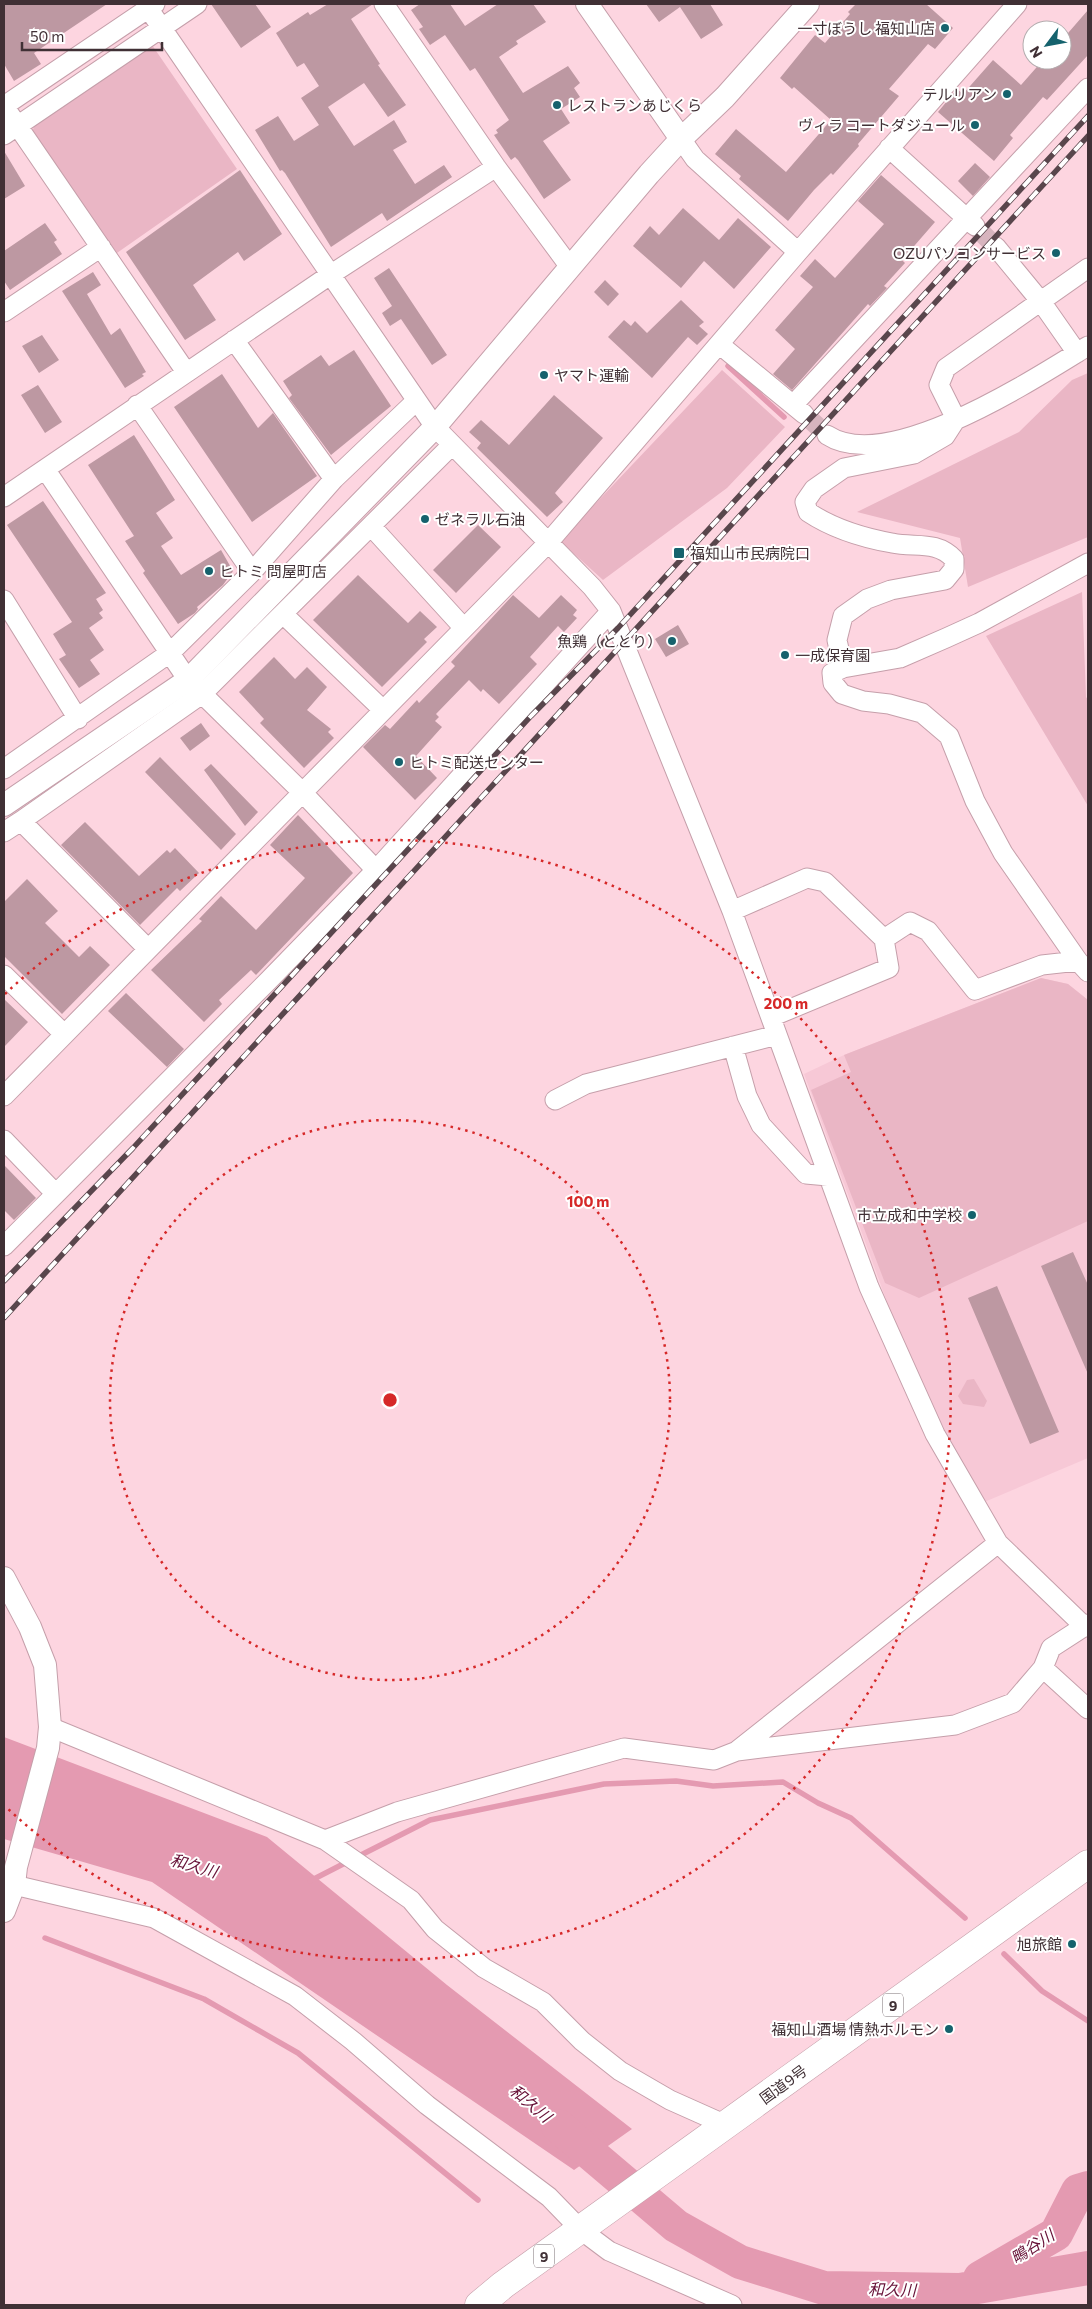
<svg xmlns="http://www.w3.org/2000/svg" width="1092" height="2309" viewBox="0 0 1092 2309" font-family="Commissioner,'Noto Sans JP',sans-serif">
<style>
.built{fill:#f7c8d6}
.green{fill:#eab6c5}
.water{fill:#e49ab1}
.lines{fill:none;stroke-linecap:round;stroke-linejoin:round}
.stream{stroke:#e49ab1;stroke-width:5.5}
.river{stroke:#e49ab1;stroke-width:34}
.building{fill:#bd98a2}
.minor-tunnel{stroke:#d7b4be;stroke-width:19;stroke-dasharray:19 9;stroke-linecap:butt}
.minor-casing{stroke:#c59faa;stroke-width:21}
.tertiary-casing{stroke:#c59faa;stroke-width:24}
.trunk-casing{stroke:#c59faa;stroke-width:29}
.minor{stroke:#fff;stroke-width:19}
.tertiary{stroke:#fff;stroke-width:22}
.trunk{stroke:#fff;stroke-width:28}
.rail-casing{stroke:#59464c;stroke-width:5.5}
.rail{stroke:#fff;stroke-width:4;stroke-dasharray:11;stroke-linecap:butt}
.ring{fill:none;stroke:#d62828;stroke-width:2.5;stroke-dasharray:2.5 5}
.poi-dot{fill:#15626d;stroke:#fff;stroke-width:2}
.labels{text-anchor:middle;dominant-baseline:central;stroke-width:4;stroke-linejoin:round;paint-order:stroke}
.shield{fill:#fff;stroke:#796e72;stroke-width:1}
.shield-label{font-size:14px;font-weight:bold;fill:#403035}
.poi-label{font-size:15px;fill:#403035;stroke:#fff;text-anchor:end}
.street-label{font-size:15px;fill:#403035;stroke:#fff}
.water-label{font-size:16px;font-style:italic;fill:#661036;stroke:#fff}
.centre{fill:#d62828;stroke:#fff;stroke-width:2.5}
.ring-label{font-size:15px;text-anchor:middle;font-weight:bold;fill:#d62828;stroke:#fff;stroke-width:4;stroke-linejoin:round;paint-order:stroke}
</style>
<rect width="100%" height="100%" fill="#fdd5e0"/>
<path class="built" d="M1041,978L1068,984L1088,1000V1458L982,1503L907,1357L804,1074L844,1055Z"/>
<path class="green" d="M152,45L237,169L114,255L32,132L36,122Z
M722,370L785,427L727,488L603,580L560,541Z
M1088,373V537L968,587L960,538L857,512L1019,432L1072,380Z
M1082,592L1086,697L1088,700V806L986,636Z
M1041,978L1068,984L1088,1000V1221L919,1298L885,1283L811,1090L851,1072L844,1055Z
M974,1379L987,1401L984,1407L963,1404L958,1396L967,1380Z"/>
<path class="water" d="M4,1737L267,1837L447,1985L632,2129L574,2170L152,1882L4,1839Z"/>
<g class="lines">
<path class="stream" d="M728,366L784,417
M357,1857L430,1820L604,1784L676,1781L713,1786L783,1782L818,1803L851,1818L965,1918
M310,1881L349,1861
M45,1938L204,1999L298,2053L478,2200
M1004,1954L1042,1991L1088,2021"/>
<path class="river" d="M558,2126L676,2226L740,2262L824,2288L960,2290L1088,2268
M980,2278L1056,2234L1078,2191L1088,2188"/>
</g>
<path class="building" d="M4,4H107L34,53L41,64L14,81L4,64Z
M211,4H255L271,27L241,48Z
M328,4H373L351,19L380,64L378,65L406,105L388,117L364,83L328,107L354,146L394,120L407,142L393,150L415,184L444,165L452,177L387,221L382,213L331,247L285,173L282,170L280,171L255,130L278,116L294,141L319,125L301,98L319,86L304,63L297,67L276,33L308,12L310,15Z
M420,4H450L465,26L498,4H533L546,22L516,41L518,44L499,57L523,93L568,66L580,83L574,88L580,97L561,109L570,123L543,141L571,180L544,199L518,160L515,157L511,160L494,135L498,133L496,130L509,120L475,68L470,71L445,35L430,45L419,29L423,27L411,10Z
M646,4H710L723,25L701,39L680,7L659,22Z
M856,4H926L953,28L935,49L928,44L889,89L899,96L858,144L859,146L833,175L831,173L814,190L788,221L739,179L741,176L715,154L736,129L786,172L831,120L794,87L792,89L780,78L815,35L825,43L850,14L848,12Z
M1088,10V55L1047,100L1043,97L1010,135L1013,138L994,161L938,112L957,89L963,94L993,60L1021,85L1043,60H1062V40Z
M4,151L25,186L4,199Z
M975,163L990,177L973,196L958,181Z
M240,170L282,234L244,261L238,252L193,285L216,320L185,340L126,252Z
M881,175L935,222L902,260L905,263L884,286L887,288L870,306L868,304L792,390L773,374L795,349L775,330L813,287L800,276L815,259L835,278L884,224L858,201Z
M683,208L719,240L738,218L771,247L734,289L704,261L681,288L633,246L650,226L659,235Z
M45,223L57,240L54,242L62,254L10,290L4,281V251Z
M389,268L447,355L432,365L401,319L390,326L382,313L392,306L374,278Z
M93,272L101,285L87,294L111,335L120,328L146,372L142,374L144,376L125,388L62,291Z
M605,280L619,294L608,306L594,292Z
M681,300L704,322L699,326L708,334L697,345L688,337L652,378L608,337L624,320L631,326L635,321L647,333Z
M42,335L59,360L39,373L22,346Z
M354,350L391,406L331,455L289,398L292,395L283,381L321,355L329,366Z
M222,374L258,428L273,413L317,476L252,522L174,407Z
M38,385L62,422L45,433L21,395Z
M554,395L603,438L555,493L563,502L547,517L477,448L481,443L469,432L481,420L509,445Z
M134,435L175,500L156,513L173,538L161,546L181,575L221,550L233,571L223,585L197,607L198,609L195,613L178,624L143,573L145,571L125,541L134,536L88,465Z
M43,501L106,593L96,599L103,610L99,613L103,618L89,628L104,650L90,660L100,674L79,688L59,659L66,655L53,634L72,622L7,525Z
M478,525L501,547L456,593L433,570Z
M358,575L408,623L420,611L437,627L424,639L427,642L382,687L313,620Z
M513,595L539,618L561,595L577,610L573,615L577,618L564,632L558,626L530,657L537,664L499,704L483,689L481,692L469,680L436,714L439,717L435,721L442,727L416,756L437,778L415,800L363,747L385,725L390,729L417,700L419,703L455,666L451,662Z
M678,625L689,644L666,657L655,639Z
M274,657L295,679L307,667L327,687L307,710L331,729L328,732L334,738L304,768L260,723L264,719L239,692Z
M201,723L210,736L190,751L180,738Z
M160,757L236,834L221,850L145,772Z
M211,764L258,812L245,826L204,770Z
M298,815L353,873L256,975L251,970L219,1000L222,1004L204,1022L151,970L202,921L199,919L221,896L256,930L305,878L270,845Z
M85,822L139,876L167,850L170,853L175,848L199,873L180,891L177,888L140,925L61,845Z
M27,879L58,911L45,923L79,957L90,946L110,965L62,1014L4,956V902Z
M126,993L184,1049L167,1067L108,1011Z
M4,999L28,1022L4,1047Z
M4,1165L36,1198L14,1220L4,1210Z
M1073,1252L1088,1285V1374L1041,1266Z
M997,1286L1059,1432L1030,1444L968,1298Z"/>
<g class="lines">
<path class="minor-tunnel" d="M976,227L996,247
M804,414L827,435"/>
<g class="minor-casing">
<path id="minor" d="M384,4L496,167L570,267
M148,8L435,427L592,587L611,611L732,911L869,1287L935,1434L998,1543L1084,1626L1088,1627
M4,106L186,372
M4,106L155,4
M4,135L197,4
M681,139L695,159L798,252
M889,148L975,226
M996,247L1042,303L1077,353
M4,312L101,247
M234,340L334,479
M719,344L804,414
M137,405L252,572
M793,405L1088,88
M956,419L939,385L946,368L1088,268
M827,435C888,475 1034,379 1088,346
M45,469L188,680L302,792L376,870
M4,497L330,275L496,167
M371,526L463,627
M1088,563L979,623L946,638L900,658L843,668L832,673L833,683L842,694L863,701L889,704L922,713L949,736L975,801L1003,853L1078,961L1088,972
M4,600L78,719
M283,614L382,709
M843,668L837,640L843,616L867,599L891,590L945,580L954,569V559C936,540 915,548 892,543C864,538 832,528 808,512L805,502L814,489L844,468L914,454L945,436L956,419
M4,769L171,652L252,572L334,479L416,401
M4,832L21,821
M732,911L807,878L825,882L884,939L889,968L771,1017
M884,939L910,922L928,931L975,990L1042,965L1078,961
M147,948L21,821L202,694L452,445
M4,975L64,1034
M733,1046L747,1096L761,1125L806,1174L828,1176
M4,1096L547,544L798,252L1017,4
M555,1100L586,1084L777,1035
M4,1140L55,1193
M4,1246L269,980L376,870L611,611
M1043,1668L1088,1709
M50,1727L325,1840L411,1900L435,1929L484,1968L543,2002L582,2041L620,2071L670,2100L726,2125
M738,1750L998,1543
M325,1840L397,1812L624,1748L714,1760L737,1751L955,1725L1013,1703L1043,1668L1051,1648L1088,1624
M14,1885L154,1918L295,1996L353,2041L427,2105L549,2197L581,2230L609,2251L732,2305"/>
</g>
<g class="tertiary-casing">
<path id="tertiary" d="M587,4L681,139
M4,805L188,680L435,427L649,174L681,139L725,97L808,4
M4,1578L30,1627L45,1665L50,1727L48,1748L16,1867L14,1885L4,1911"/>
</g>
<g class="trunk-casing">
<path id="trunk" d="M479,2305L503,2285L1088,1864"/>
</g>
<use href="#minor" class="minor"/>
<use href="#tertiary" class="tertiary"/>
<use href="#trunk" class="trunk"/>
<g class="rail-casing">
<path id="rail" d="M4,1281L133,1148L531,716L618,628L1088,116
M4,1318L1088,136"/>
</g>
<use href="#rail" class="rail"/>
</g>
<g class="ring">
<circle cx="390" cy="1400" r="280"/>
<path d="M5 994A560 560 0 1 1 5 1806"/>
</g>
<g class="poi-dot">
<circle cx="945" cy="28" r="5"/>
<circle cx="1007" cy="94" r="5"/>
<circle cx="557" cy="105" r="5"/>
<circle cx="975" cy="125" r="5"/>
<circle cx="1056" cy="253" r="5"/>
<circle cx="544" cy="375" r="5"/>
<circle cx="425" cy="519" r="5"/>
<rect x="673" y="547" width="12" height="12" rx="2.5"/>
<circle cx="209" cy="571" r="5"/>
<circle cx="672" cy="641" r="5"/>
<circle cx="785" cy="655" r="5"/>
<circle cx="399" cy="762" r="5"/>
<circle cx="972" cy="1215" r="5"/>
<circle cx="1072" cy="1944" r="5"/>
<circle cx="949" cy="2029" r="5"/>
</g>
<g class="labels">
<g class="shield">
<rect x="883" y="1993.5" width="20" height="23" rx="4"/>
<rect x="534" y="2244.5" width="20" height="23" rx="4"/>
</g>
<g class="shield-label">
<text x="893" y="2005">9</text>
<text x="544" y="2256">9</text>
</g>
<g class="poi-label">
<text x="935" y="28">一寸ぼうし 福知山店</text>
<text x="997" y="94">テルリアン</text>
<text x="567" y="105" text-anchor="start">レストランあじくら</text>
<text x="965" y="125">ヴィラ コートダジュール</text>
<text x="1046" y="253">OZUパソコンサービス</text>
<text x="554" y="375" text-anchor="start">ヤマト運輸</text>
<text x="435" y="519" text-anchor="start">ゼネラル石油</text>
<text x="690" y="553" text-anchor="start">福知山市民病院口</text>
<text x="219" y="571" text-anchor="start">ヒトミ 問屋町店</text>
<text x="662" y="641">魚鶏（ととり）</text>
<text x="795" y="655" text-anchor="start">一成保育園</text>
<text x="409" y="762" text-anchor="start">ヒトミ配送センター</text>
<text x="962" y="1215">市立成和中学校</text>
<text x="1062" y="1944">旭旅館</text>
<text x="939" y="2029">福知山酒場 情熱ホルモン</text>
</g>
<g class="street-label">
<text transform="translate(783 2084) rotate(-36)">国道9号</text>
</g>
<g class="water-label">
<text transform="translate(194 1865) rotate(16)">和久川</text>
<text transform="translate(531 2103) rotate(40)">和久川</text>
<text transform="translate(1032 2246) rotate(-33)">鴫谷川</text>
<text transform="translate(892 2289) rotate(1)">和久川</text>
</g>
</g>
<circle cx="390" cy="1400" r="8" class="centre"/>
<g class="ring-label">
<text x="786" y="1009">200 m</text>
<text x="588" y="1207">100 m</text>
</g>
<rect width="1092" height="2309" fill="none" stroke="#403035" stroke-width="10"/>
<g transform="translate(1047 45) rotate(238)"><circle r="24" fill="#ffffff" stroke="#b3acae"/>
<path d="M0-4L9 19L0 12L-9 19Z" fill="#15626d"/>
<text y="-8" font-size="14" font-weight="bold" text-anchor="middle" fill="#403035">N</text>
</g>
<path d="M22 42v8h140v-8" fill="none" stroke="#403035" stroke-width="2.5"/>
<text x="30" y="42" font-size="15" fill="#403035" stroke="#ffffff" stroke-width="4" paint-order="stroke">50 m</text>
</svg>
